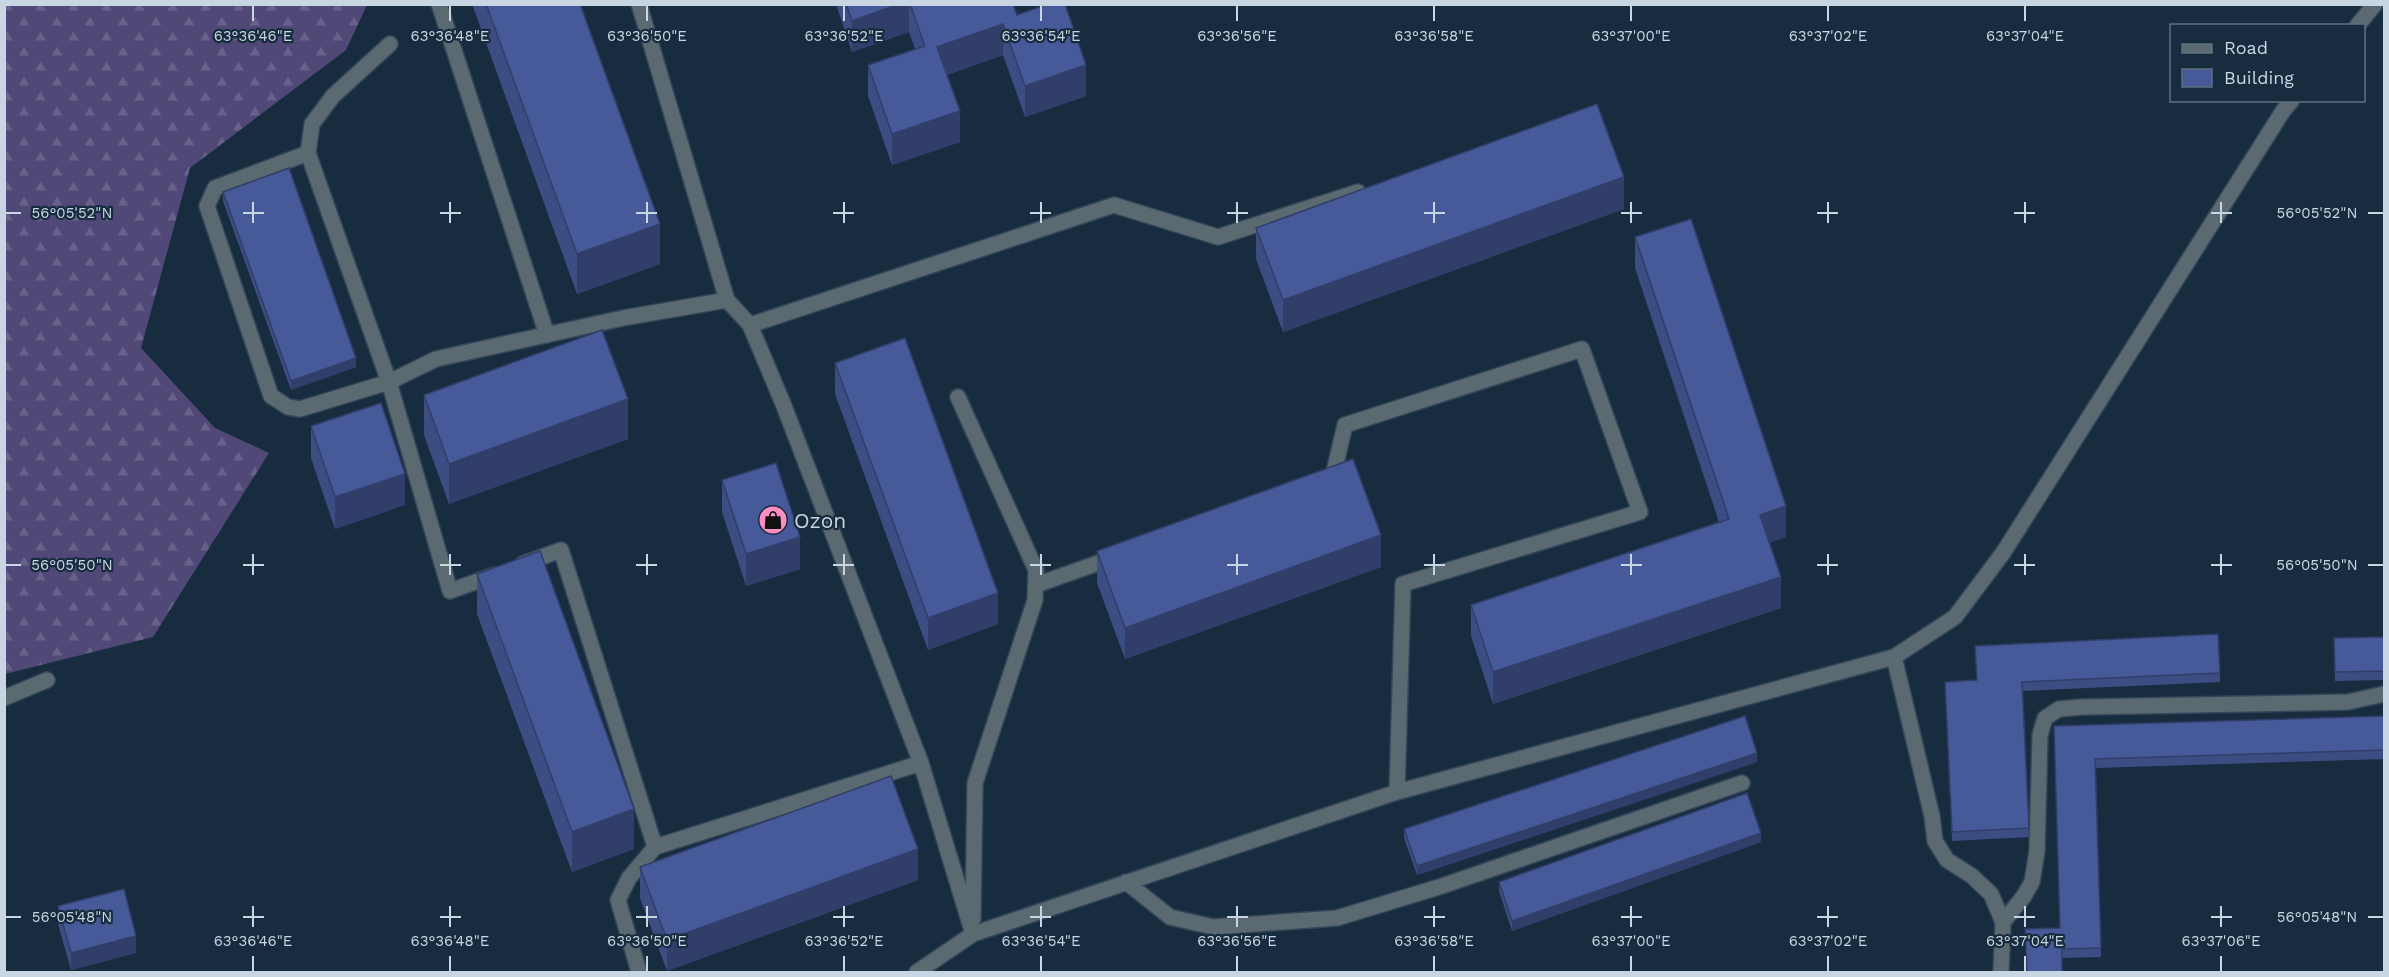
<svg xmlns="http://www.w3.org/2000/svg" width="2389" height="977" viewBox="0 0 2389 977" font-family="'Work Sans',sans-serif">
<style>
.forest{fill:url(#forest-firs)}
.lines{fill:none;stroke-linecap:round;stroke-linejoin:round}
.minor-casing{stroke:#34475a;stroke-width:18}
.minor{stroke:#5b6970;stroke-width:15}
.wall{fill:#3c4d83}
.shaded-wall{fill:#313e6a}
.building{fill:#465998;stroke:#313e6a;stroke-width:1.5}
.ticks{fill:none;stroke:#c8d5e2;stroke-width:2}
.labels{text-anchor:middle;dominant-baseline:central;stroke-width:4.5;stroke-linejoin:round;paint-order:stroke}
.poi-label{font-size:21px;fill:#c8d5e2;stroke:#182c40;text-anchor:start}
.ticks-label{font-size:15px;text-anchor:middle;fill:#c8d5e2;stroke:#182c40;stroke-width:4.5;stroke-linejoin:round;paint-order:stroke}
</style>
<defs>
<pattern id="forest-firs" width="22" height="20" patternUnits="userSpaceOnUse" patternTransform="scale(1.5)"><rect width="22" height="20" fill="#504877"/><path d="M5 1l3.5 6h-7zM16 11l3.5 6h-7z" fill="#68628a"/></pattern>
</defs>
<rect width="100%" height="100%" fill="#182c40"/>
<path class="forest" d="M4,5H367L346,50L190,168L141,348L215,428L269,453L153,637L5,674Z"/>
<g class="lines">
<g class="minor-casing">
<path id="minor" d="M439,4L547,335
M639,4L727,300L750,325L784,406L921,763L973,934
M2357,26L2375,4
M390,44L333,96L312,124L308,153L389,382L450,591L495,575
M308,153L215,188L207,206L271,396L288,407L300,409L389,382L436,359L623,318L727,300
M750,325L1114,205L1218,237L1358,192
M958,397L1036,570L1035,600L975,783L973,919
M1330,481L1332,480L1345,425L1582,349L1640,512L1403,584L1397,792
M523,564L561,550L655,847L921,763
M1036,585L1115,557
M1894,657L1932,816L1935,841L1947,860L1972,876L1991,894L2003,922
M4,698L47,680
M1126,882L1170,917L1213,927L1337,918L1439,887L1742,783
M639,972L618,900L629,878L655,847
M917,972L973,934L1397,792L1894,657L1955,617L2003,553L2283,111L2292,100
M2001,972L2003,922L2024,896L2032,882L2037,851L2040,735L2045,718L2059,709L2082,707L2348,702L2384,694"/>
</g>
<use href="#minor" class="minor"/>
</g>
<path class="wall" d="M472,4H580L660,264L577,294Z
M836,4H1013L1017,15L1086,96L1025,117L1003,55L947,75L960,142L892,165L868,96V65L915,49L909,32L852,52Z
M223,192L356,367L291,390L223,201Z
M1624,209L1283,332L1256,259V228Z
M1635,237L1786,537L1769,543L1781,608L1493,704L1471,636V605L1719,522L1635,268Z
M835,363L998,624L928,650L835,394Z
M424,395L628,439L449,504L424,435Z
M311,426L405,505L335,529L311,458Z
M722,480L800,569L746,586L722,512Z
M1097,551L1381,567L1125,659L1097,583Z
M477,574L634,849L572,872L477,614Z
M2385,637V680L2335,681L2334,638Z
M2220,673V682L2023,691L2029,837L1952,841L1945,682Z
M2385,716V759L2096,768L2101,957L2062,958L2060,928L2054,726Z
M1757,762L1417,875L1404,838V829Z
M1761,842L1512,931L1499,891V882Z
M640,867L918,880L667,971L640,898Z
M58,906L136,953L71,970L58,924Z"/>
<path class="shaded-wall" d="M899,4H909V32L852,52V21Z
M1003,24V55L937,78V47Z
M1086,65V96L1025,117V86Z
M960,111V142L892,165V134Z
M1624,177V209L1283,332V300Z
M660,224V264L577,294V254Z
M356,358V367L291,390V381Z
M628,399V439L449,504V464Z
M405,474V505L335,529V497Z
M1786,506V537L1760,546V515Z
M1381,535V567L1125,659V628Z
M800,537V569L746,586V554Z
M1781,577V608L1493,704V672Z
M998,593V624L928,650V618Z
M1757,753V762L1417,875V866Z
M634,809V849L572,872V832Z
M1761,833V842L1512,931V921Z
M918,849V880L667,971V940Z
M136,936V953L71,970V953Z"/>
<path class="building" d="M486,4H580L660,224L577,254Z
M846,4H899L852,21Z
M910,4H1013L1017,15L1048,4H1065L1086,65L1025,86L1003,24L937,47L960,111L892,134L868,65L925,46Z
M1597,104L1624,177L1283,300L1256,228Z
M289,168L356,358L291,381L223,192Z
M1691,219L1786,506L1760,515L1781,577L1493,672L1471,605L1729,519L1635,237Z
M602,330L628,399L449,464L424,395Z
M905,338L998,593L928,618L835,363Z
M381,403L405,474L335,497L311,426Z
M1353,459L1381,535L1125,628L1097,551Z
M776,463L800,537L746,554L722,480Z
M540,551L634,809L572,832L477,574Z
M2218,634L2220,673L2022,682L2029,828L1952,832L1945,682L1977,680L1975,646Z
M2385,637V671L2335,672L2334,638Z
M1745,716L1757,753L1417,866L1404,829Z
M2385,716V750L2095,759L2101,948L2062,949V972H2027L2025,929L2060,928L2054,726Z
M891,776L918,849L667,940L640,867Z
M1747,793L1761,833L1512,921L1499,882Z
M124,889L136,936L71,953L58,906Z"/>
<path class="ticks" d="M253,6V21M450,6V21M647,6V21M844,6V21M1041,6V21M1237,6V21M1434,6V21M1631,6V21M1828,6V21M2025,6V21M253,202V223M450,202V223M647,202V223M844,202V223M1041,202V223M1237,202V223M1434,202V223M1631,202V223M1828,202V223M2025,202V223M2221,202V223M6,213H21M243,213H264M440,213H461M636,213H657M833,213H854M1030,213H1051M1227,213H1248M1424,213H1445M1621,213H1642M1817,213H1838M2014,213H2035M2211,213H2232M2368,213H2383M253,554V575M450,554V575M647,554V575M844,554V575M1041,554V575M1237,554V575M1434,554V575M1631,554V575M1828,554V575M2025,554V575M2221,554V575M6,565H21M243,565H264M440,565H461M636,565H657M833,565H854M1030,565H1051M1227,565H1248M1424,565H1445M1621,565H1642M1817,565H1838M2014,565H2035M2211,565H2232M2368,565H2383M253,906V927M450,906V927M647,906V927M844,906V927M1041,906V927M1237,906V927M1434,906V927M1631,906V927M1828,906V927M2025,906V927M2221,906V927M6,917H21M243,917H264M440,917H461M636,917H657M833,917H854M1030,917H1051M1227,917H1248M1424,917H1445M1621,917H1642M1817,917H1838M2014,917H2035M2211,917H2232M2368,917H2383M253,956V971M450,956V971M647,956V971M844,956V971M1041,956V971M1237,956V971M1434,956V971M1631,956V971M1828,956V971M2025,956V971M2221,956V971"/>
<defs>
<g id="shop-disc" transform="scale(1.5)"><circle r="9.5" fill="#fd8ec1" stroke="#182c40"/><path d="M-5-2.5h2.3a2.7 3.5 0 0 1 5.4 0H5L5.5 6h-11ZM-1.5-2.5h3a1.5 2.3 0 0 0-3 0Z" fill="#111"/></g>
</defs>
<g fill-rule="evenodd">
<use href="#shop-disc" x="773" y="520"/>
</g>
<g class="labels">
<g class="poi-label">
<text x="794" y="520">Ozon</text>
</g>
</g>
<g class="ticks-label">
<text x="253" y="41">63°36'46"E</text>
<text x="450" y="41">63°36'48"E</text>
<text x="647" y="41">63°36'50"E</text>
<text x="844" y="41">63°36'52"E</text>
<text x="1041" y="41">63°36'54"E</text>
<text x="1237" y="41">63°36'56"E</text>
<text x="1434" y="41">63°36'58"E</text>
<text x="1631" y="41">63°37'00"E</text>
<text x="1828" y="41">63°37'02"E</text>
<text x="2025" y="41">63°37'04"E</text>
<text x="72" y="218">56°05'52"N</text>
<text x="2317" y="218">56°05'52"N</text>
<text x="72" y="570">56°05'50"N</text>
<text x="2317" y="570">56°05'50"N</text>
<text x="72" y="922">56°05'48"N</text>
<text x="2317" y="922">56°05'48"N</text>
<text x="253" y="946">63°36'46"E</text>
<text x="450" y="946">63°36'48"E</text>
<text x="647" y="946">63°36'50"E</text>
<text x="844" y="946">63°36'52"E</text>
<text x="1041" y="946">63°36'54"E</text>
<text x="1237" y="946">63°36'56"E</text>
<text x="1434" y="946">63°36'58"E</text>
<text x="1631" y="946">63°37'00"E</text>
<text x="1828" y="946">63°37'02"E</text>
<text x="2025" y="946">63°37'04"E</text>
<text x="2221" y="946">63°37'06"E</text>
</g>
<rect width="2389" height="977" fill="none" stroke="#c8d5e2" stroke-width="12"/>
<rect x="2170" y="24" width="195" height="78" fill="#182c40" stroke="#5e7081" stroke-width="1.5"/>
<rect x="2182" y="44" width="30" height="9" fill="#5b6970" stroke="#5e7081" stroke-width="1.5"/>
<text x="2224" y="54" font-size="18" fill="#c8d5e2">Road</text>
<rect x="2182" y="69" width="30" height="18" fill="#465998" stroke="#5e7081" stroke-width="1.5"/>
<text x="2224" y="84" font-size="18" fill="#c8d5e2">Building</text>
</svg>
